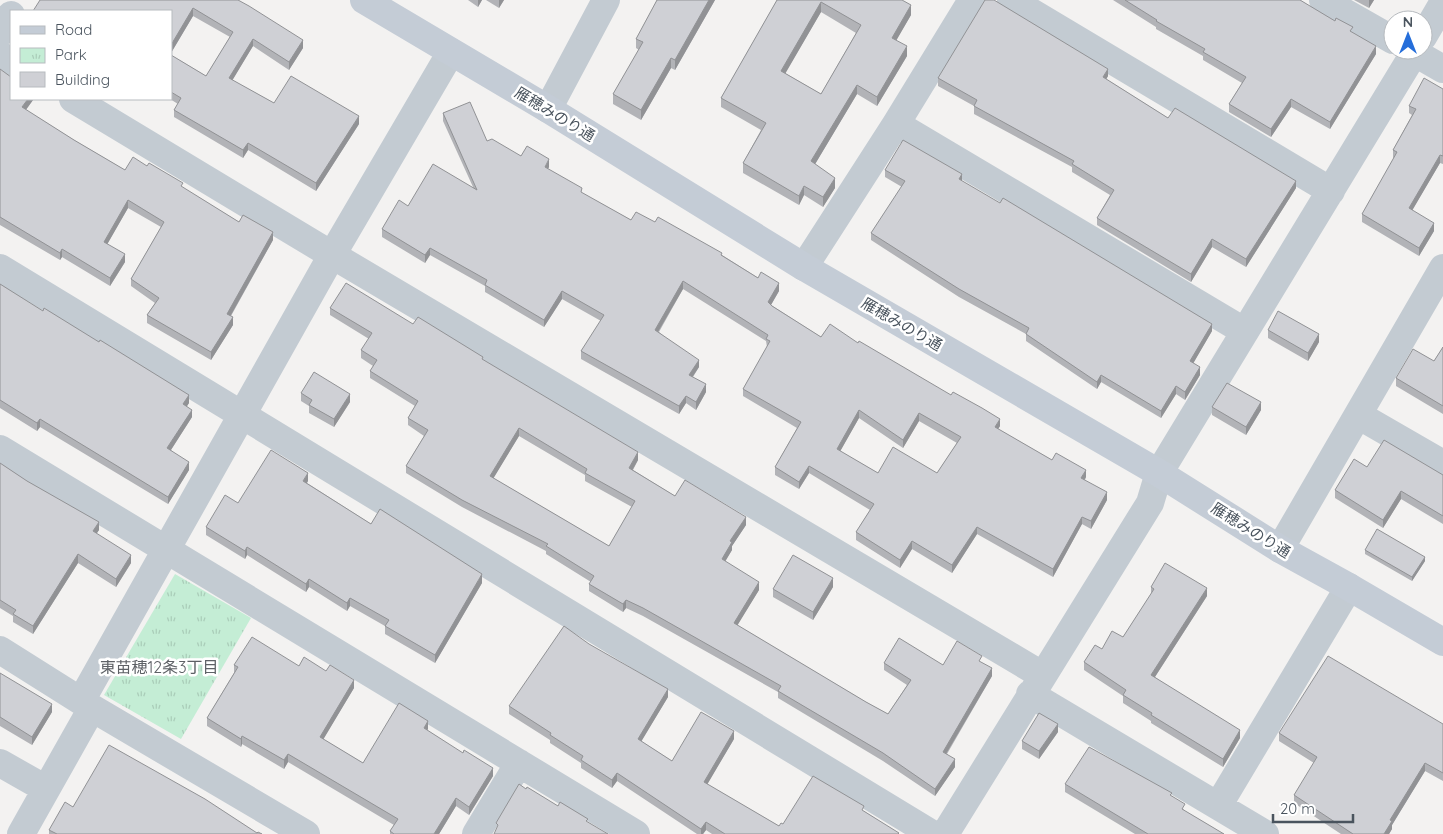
<svg xmlns="http://www.w3.org/2000/svg" width="1443" height="834" viewBox="0 0 1443 834" font-family="Quicksand,'Noto Sans JP',sans-serif">
<style>
.park{fill:url(#park-tufts)}
.lines{fill:none;stroke-linecap:round;stroke-linejoin:round}
.street{stroke:#c3cbd2;stroke-width:28}
.secondary{stroke:#c4ccd6;stroke-width:28}
.wall{fill:#b2b3b7;fill-rule:evenodd}
.shaded-wall{fill:#919295}
.building{fill:#cfd0d5;stroke:#919295;fill-rule:evenodd}
.labels{text-anchor:middle;dominant-baseline:central;stroke-width:5;stroke-linejoin:round;paint-order:stroke}
.street-label{font-size:15px;fill:#4a545e;stroke:#fff}
.neighbourhood-label{font-size:16px;fill:#5e6166;stroke:#fff}
</style>
<defs>
<pattern id="park-tufts" width="24" height="20" patternUnits="userSpaceOnUse" patternTransform="scale(1.25)"><rect width="24" height="20" fill="#c4edd5"/><path d="M3 7l-1-3M5 7V3M7 7l1-3M15 17l-1-3M17 17v-4M19 17l1-3" fill="none" stroke="#aacdb9"/></pattern>
</defs>
<rect width="100%" height="100%" fill="#f3f2f1"/>
<path class="park" d="M175,574L251,618L181,739L104,695Z"/>
<g class="lines">
<path class="street" d="M1011,0L1331,191
M1323,0L1393,40
M0,33L11,15
M1423,37L1443,3
M1410,50L1443,69
M0,55L11,62
M73,99L317,246L1042,675
M548,109L606,0
M896,124L1244,331
M804,267L896,124L972,0
M0,268L932,834
M1358,415L1443,464
M0,449L636,834
M1280,549L1443,268
M0,650L92,708L306,834
M1030,694L1265,834
M81,701L332,255L451,52
M0,763L46,789
M1218,806L1349,587
M21,834L92,708
M476,834L519,763
M945,834L1150,503L1159,473L1416,50"/>
<path class="secondary" d="M364,0L548,109L804,267L1159,473L1280,549L1349,587L1443,642"/>
</g>
<path class="wall" d="M238,0L303,48L289,70L253,46L232,80L274,103L359,124L316,191L248,150L243,158L174,117V110L178,104L170,99H171V55L206,76L230,37L193,16L171,53V11Z
M468,0H482L478,7Z
M486,0H504L499,8Z
M657,0H715L675,70L671,68L641,120L613,104V94L639,50L636,48V39Z
M777,0H902L911,15L896,40L907,56L877,106L857,94L815,164L835,188L823,207L804,195L799,205L743,173V163L761,130L721,107V98ZM821,12L856,33L821,94L785,73Z
M1113,0H1300L1353,33L1376,54L1330,129L1291,107L1271,137L1229,112V104L1242,83L1203,60V56L1156,29V27Z
M1354,0H1374L1369,8Z
M0,69L33,99V100L26,110L74,140L125,170L147,166L239,222L273,240L231,316L233,325L211,360L147,323V315L155,303L131,286V279L161,227L128,208L107,244L125,262L110,286L62,257L60,260L0,225Z
M1108,76L1106,79L1168,118L1296,188L1246,267L1212,247L1191,282L1097,225V218L1110,195L1072,172V167L974,114V106L938,86V78Z
M1443,89V164L1440,163L1412,210L1434,231L1419,256L1362,222V214L1394,158H1393V150L1412,115L1409,113V106Z
M443,113L487,141L521,156L549,167L548,169L582,193L631,220L655,222L722,255L779,291L771,305L821,337L858,343L1000,426L998,429L1052,460L1086,477L1085,480L1107,500L1091,529L1082,524L1053,577L977,534L952,573L912,549L900,568L856,540V532L870,510L809,473L799,489L775,475V467L797,428L743,396V389L767,347L766,341L683,289L659,332L699,367L693,377L706,392L696,410L686,403L679,414L581,359V351L601,321L562,299L544,327L485,292V286L430,255L425,263L382,237V229L408,206L473,187L443,121ZM859,418L903,448L919,421L957,443L937,473H878L840,451Z
M885,170L962,181L1212,331L1193,363L1200,375L1185,400L1176,394L1161,418L1101,382L1097,389L1026,341V334L959,297L871,240V233L902,187L885,177Z
M0,284L189,403L187,406L192,417L171,450L189,470L168,504L40,427L37,431L0,408Z
M330,308L413,324L483,360L638,460L633,470L675,496L746,525L732,546V550L725,561L759,590L737,625L866,702L888,714L907,685L884,670V663L943,665L982,663L992,676L947,754L955,767L935,796L883,761L778,698V692L643,616L626,608L623,612L589,591V584L591,582L546,554V551L462,507L406,473V466L424,436L408,425V418L415,406L370,378V371L373,366L361,358V350L369,339L330,315ZM519,436L585,475V481L632,507L609,546L493,478Z
M1268,330L1319,342L1308,361L1268,338Z
M1443,347V414L1396,386V378L1434,361Z
M301,393L350,402L334,427L309,413V406L301,401Z
M1212,407L1261,410L1246,435L1212,415Z
M0,463L99,530L96,534L131,563L116,587L78,563L33,634L13,622V616L0,608Z
M1367,467L1443,475V524L1401,499L1383,528L1335,498V490Z
M308,481L307,483L371,524L482,583L435,663L385,634V626L350,606L347,611L309,587L306,592L247,555L245,559L206,535V527L238,503Z
M1365,550L1425,561L1412,581L1365,554Z
M833,587L813,620L773,597V589Z
M1151,587L1207,596L1155,677L1240,738L1223,767L1151,723V721L1123,703V696L1084,670V662L1123,637L1151,594Z
M234,665L299,666L354,688L323,739L363,763L428,729L427,730L493,776L469,815L456,806L439,834H390V831L394,825L288,762L284,769L242,744L241,747L207,726V718L234,673Z
M0,673L52,712L32,745L0,726Z
M668,697L641,741L672,761L734,739L707,784L779,826L783,824L864,811L899,834H712L706,830L703,834H697L617,781L612,788L581,768V763L550,743V740L509,714V706Z
M1443,724V781L1425,771L1392,825V829L1389,834H1341L1294,803V795L1314,763L1279,741V733Z
M1058,732L1039,759L1022,749V741Z
M1065,784L1172,796L1185,811L1224,834H1135L1065,792Z
M73,807L257,833L262,834H49V830Z"/>
<path class="shaded-wall" d="M478,0H482L478,7Z
M499,0H504L499,8Z
M709,0H715L675,70V60Z
M1369,0H1374L1369,8Z
M821,2V12L781,81V71Z
M911,5V15L892,48V38Z
M193,8V16L171,53V45Z
M253,39V46L229,86V78Z
M303,40V48L289,70V62Z
M907,46V56L877,106V97Z
M1376,46V54L1330,129V122Z
M671,58V68L641,120V110Z
M1108,69V76L1103,85V77Z
M857,85V94L811,171V161Z
M28,99H33V100L22,115V107Z
M1291,99V107L1271,137V129Z
M359,116V124L316,191V183Z
M248,143V150L243,158V150Z
M1440,155V163L1409,216V208Z
M549,159V167L545,174V167Z
M962,174V181L959,179Z
M835,178V188L823,207V197Z
M1296,181V188L1246,267V259Z
M804,186V195L799,205V196Z
M128,200V208L104,250V242Z
M1434,223V231L1419,256V248Z
M273,232V240L227,322V314Z
M1212,239V247L1191,282V274Z
M430,248V255L425,263V255Z
M62,249V257L60,260V253Z
M125,254V262L110,286V278Z
M683,281V289L655,337V330Z
M779,283V291L768,310V302Z
M562,291V299L544,327V320Z
M233,317V325L211,360V352Z
M1212,324V331L1190,369V361Z
M1319,334V342L1308,361V353Z
M699,360V367L689,382V375Z
M1200,367V375L1185,400V392Z
M1101,375V382L1097,389V382Z
M706,384V392L696,410V402Z
M1176,386V394L1161,418V411Z
M350,394V402L334,427V419Z
M189,395V403L183,412V404Z
M686,396V403L679,414V406Z
M1261,402V410L1246,435V427Z
M192,410V417L167,456V448Z
M859,410V418L837,457V449Z
M919,413V421L903,448V440Z
M40,419V427L37,431V423Z
M1000,419V426L995,434V427Z
M519,428V436L490,484V476Z
M638,452V460L629,476V468Z
M189,462V470L168,504V497Z
M809,466V473L799,489V482Z
M1086,470V477L1081,485V478Z
M308,473V481L303,489V481Z
M1401,491V499L1383,528V520Z
M1107,492V500L1091,529V521Z
M746,517V525L732,546V550L722,567V559L730,541Z
M1082,517V524L1053,577V569Z
M99,522V530L93,539V531Z
M977,527V534L952,573V565Z
M912,541V549L900,568V560Z
M247,547V555L245,559V551Z
M78,554V563L33,634V626Z
M131,555V563L116,587V579Z
M1425,557V561L1412,581V577Z
M482,574V583L435,663V655Z
M833,578V587L813,620V612Z
M309,579V587L306,592V584Z
M759,582V590L734,631V623Z
M1207,588V596L1151,683V675Z
M350,598V606L347,611V603Z
M626,600V608L623,612V604Z
M992,668V676L943,759V752Z
M354,680V688L320,745V737Z
M668,689V697L638,747V739Z
M52,704V712L32,745V737Z
M428,721V729L424,736V728Z
M1058,724V732L1039,759V751Z
M1240,730V738L1223,767V759Z
M734,731V739L704,790V782Z
M242,736V744L241,747V739Z
M288,754V762L284,769V760Z
M955,759V767L935,796V789Z
M1425,763V771L1392,825V829L1389,834H1384L1390,820Z
M493,768V776L469,815V807Z
M617,773V781L612,788V780Z
M456,798V806L439,834H434Z
M706,822V830L703,834H701V829Z"/>
<path class="building" d="M40,0H238L249,6L303,40L289,62L253,39L229,78L274,103L291,76L359,116L316,183L248,143L243,150L174,110L181,98L171,92V55L206,76L233,32L193,8L171,45V11H33Z
M657,0H709L675,60L671,58L641,110L613,94L643,42L636,39Z
M777,0H902L911,5L892,38L907,46L877,97L857,85L811,161L835,178L823,197L804,186L799,196L743,163L766,123L721,98ZM821,2L861,25L821,94L781,71Z
M985,0H994L1108,69L1103,77L1168,118L1175,108L1296,181L1246,259L1212,239L1191,274L1097,218L1114,190L1072,164L1074,161L974,106L977,100L938,78Z
M1125,0H1300L1335,21L1336,18L1353,27L1350,31L1376,46L1330,122L1291,99L1271,129L1229,104L1246,77L1203,52L1205,49L1156,21L1157,20Z
M0,69L11,77V99H28L22,107L74,140L125,170L133,157L147,166L149,163L183,183L181,186L239,222L243,215L273,232L227,314L233,317L211,352L147,315L159,298L131,279L164,222L128,200L104,242L125,254L110,278L62,249L60,253L0,217Z
M1424,78L1443,89V156L1440,155L1409,208L1434,223L1419,248L1362,214L1397,152L1393,150L1416,109L1409,106Z
M470,102L487,141L492,139L521,156L527,146L549,159L545,167L582,188L581,192L631,220L636,212L655,222L658,217L722,253L721,255L758,278L761,272L779,283L768,302L772,306L821,337L830,324L858,343L859,341L951,395L953,392L982,408L1000,419L995,427L1052,460L1056,453L1086,470L1081,478L1107,492L1091,521L1082,517L1053,569L977,527L952,565L912,541L900,560L856,532L874,504L809,466L799,482L775,467L801,422L743,389L770,341L766,339L768,335L683,281L655,330L699,360L689,375L706,384L696,402L686,396L679,406L581,351L604,315L562,291L544,320L485,285L487,280L430,248L425,255L382,229L399,200L408,206L433,164L477,190L443,113ZM859,410L903,440L919,413L961,437L937,473L893,447L878,473L837,449Z
M903,140L962,174L959,179L1000,203L1003,198L1212,324L1190,361L1200,367L1185,392L1176,386L1161,411L1101,375L1097,382L1026,334L1029,328L959,289L871,233L905,181L885,170Z
M346,283L413,324L418,317L483,357L482,359L638,452L629,468L675,496L685,480L746,517L730,541L732,542L722,559L759,582L734,623L866,702L888,714L911,680L884,663L899,638L943,665L957,641L982,656L979,661L992,668L943,752L955,759L935,789L883,753L778,691L781,686L643,608L626,600L623,604L589,584L594,576L546,546L548,544L462,500L406,466L428,430L408,418L418,401L370,371L377,360L361,350L372,333L330,308ZM519,428L587,469L585,473L635,501L609,546L490,476Z
M0,284L43,311L44,308L99,342L100,340L189,395L183,404L192,410L167,448L189,462L168,497L40,419L37,423L0,400Z
M1278,311L1319,334L1308,353L1268,330Z
M1443,347V406L1396,378L1413,349L1434,361Z
M314,372L350,394L334,419L309,405L312,400L301,393Z
M1227,383L1261,402L1246,427L1212,407Z
M1384,440L1443,475V516L1401,491L1383,520L1335,490L1354,459L1367,467Z
M271,450L308,473L303,481L371,524L380,509L482,574L435,655L385,626L389,620L350,598L347,603L309,579L306,584L247,547L245,551L206,527L225,495L238,503Z
M0,463L27,481L99,522L93,531L131,555L116,579L78,554L33,626L13,614L16,610L0,600Z
M1377,529L1425,557L1412,577L1365,550Z
M793,555L833,578L813,612L773,589Z
M1165,563L1207,588L1151,675L1240,730L1223,759L1151,715L1152,713L1123,695L1126,690L1084,662L1095,645L1102,649L1112,631L1123,637L1154,589L1151,587Z
M564,626L589,644L668,689L638,739L672,761L701,712L734,731L704,782L779,826L781,823L783,824L813,776L864,806L862,810L899,833L898,834H725L706,822L701,829L617,773L612,780L581,760L583,756L550,735L551,733L509,706Z
M252,637L299,666L304,657L326,671L330,665L354,680L320,737L363,763L399,703L428,721L424,728L463,753L464,750L493,768L469,807L456,798L434,834H394L390,831L398,819L288,754L284,760L242,736L241,739L207,718L238,667L234,665Z
M1328,656L1443,724V773L1425,763L1390,820L1392,821L1384,834H1353L1294,795L1317,757L1279,733Z
M0,673L52,704L32,737L0,717Z
M1039,713L1058,724L1039,751L1022,741Z
M109,745L205,799L257,833L258,832L262,834H57L49,830L65,802L73,807Z
M1089,747L1172,793L1170,795L1185,804L1182,809L1224,834H1148L1065,784Z
M519,784L526,789L527,787L558,806L560,802L588,819L586,821L608,834H494L498,825L496,823Z"/>
<g class="labels">
<g class="street-label">
<text transform="translate(555 114) rotate(31)">雁穂みのり通</text>
<text transform="translate(902 324) rotate(30)">雁穂みのり通</text>
<text transform="translate(1251 530) rotate(32)">雁穂みのり通</text>
</g>
<g class="neighbourhood-label">
<text x="159" y="667">東苗穂12条3丁目</text>
</g>
</g>
<rect x="10" y="10" width="162" height="90" fill="#ffffff" stroke="#b7bbbf"/>
<rect x="20" y="26" width="25" height="8" fill="#c4ccd6" stroke="#b7bbbf"/>
<text x="55" y="35" font-size="15" fill="#4a545e">Road</text>
<rect x="20" y="48" width="25" height="15" fill="url(#park-tufts)" stroke="#b7bbbf"/>
<text x="55" y="60" font-size="15" fill="#4a545e">Park</text>
<rect x="20" y="72" width="25" height="15" fill="#cfd0d5" stroke="#b7bbbf"/>
<text x="55" y="85" font-size="15" fill="#4a545e">Building</text>
<g transform="translate(1408 35)"><circle r="24" fill="#ffffff" stroke="#b7bbbf"/>
<path d="M0-4L9 19L0 12L-9 19Z" fill="#256eda"/>
<text y="-8" font-size="14" font-weight="bold" text-anchor="middle" fill="#4a545e">N</text>
</g>
<path d="M1273 814v8h80v-8" fill="none" stroke="#4a545e" stroke-width="2.5"/>
<text x="1280" y="814" font-size="15" fill="#4a545e" stroke="#ffffff" stroke-width="4" paint-order="stroke">20 m</text>
</svg>
